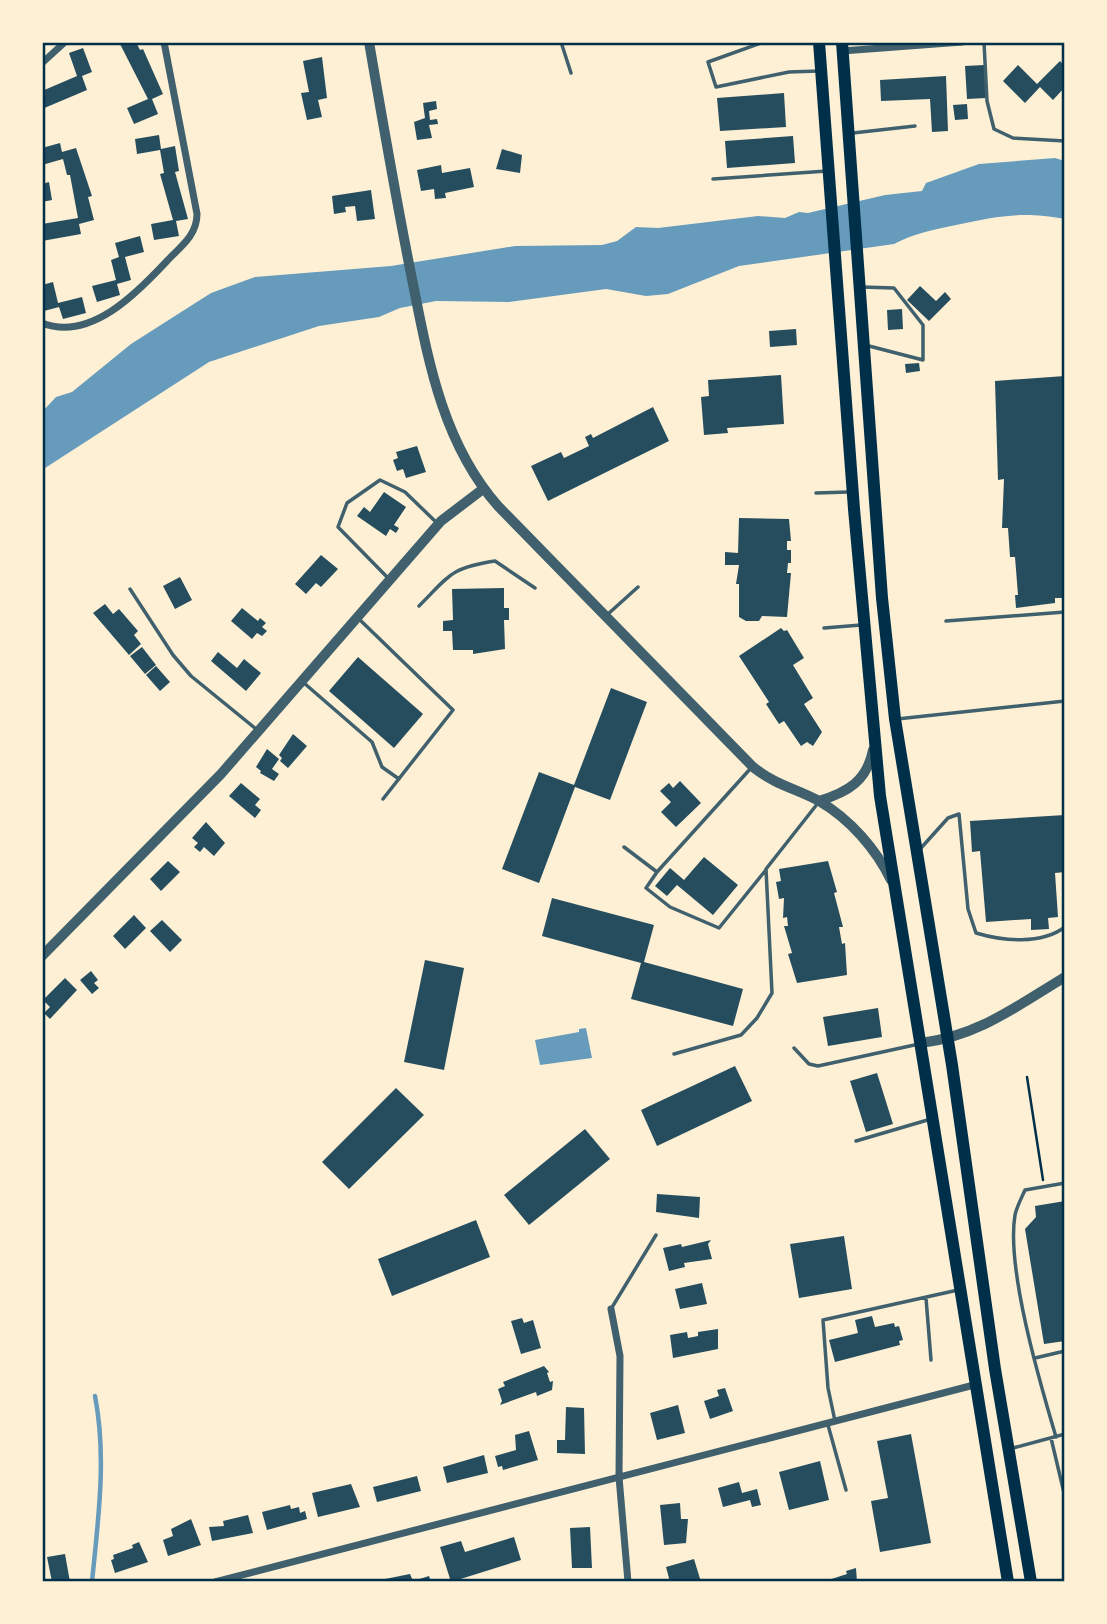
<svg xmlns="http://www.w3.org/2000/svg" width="1107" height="1624" viewBox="0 0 1107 1624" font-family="Roboto,sans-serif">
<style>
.water{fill:#669bbc}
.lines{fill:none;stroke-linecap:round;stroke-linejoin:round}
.stream{stroke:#669bbc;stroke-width:4.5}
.building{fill:#264d5e}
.path{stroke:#003049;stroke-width:2.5}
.service{stroke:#3f606c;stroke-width:3.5}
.minor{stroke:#3f606c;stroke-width:7}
.tertiary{stroke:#3f606c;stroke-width:10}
.trunk{stroke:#003049;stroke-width:12}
.neatline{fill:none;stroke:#003049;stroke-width:2.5}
</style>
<rect width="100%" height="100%" fill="#fdf0d5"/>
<path class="water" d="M1055,158L1065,161V219C1022,211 997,216 956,225C933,230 915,233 894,244L739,266L668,294L646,296L606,289L509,302L436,301L400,308L379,317L319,326L209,362L42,470V412L56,397L72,392L131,344L211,293L255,277L391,266L515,246L602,245L617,241L636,227L658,228L758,216L785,218L799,212L808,213L885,195L922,191L926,183L979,164Z
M586,1028L592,1058L540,1065L535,1040L579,1032V1029Z"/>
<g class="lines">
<path class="stream" d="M92,1582C98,1520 107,1458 95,1396"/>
</g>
<path class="building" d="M119,42H136L140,50L143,49L163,94L152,99L158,114L134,124L127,108L148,99Z
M83,48L92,72L82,76L87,90L42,109V91L77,76L69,53Z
M322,57L327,98L318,100L322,117L307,120L301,93L309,92L303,61Z
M1060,61L1065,66V87L1053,100L1040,87L1025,103L1003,81L1018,65L1037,84Z
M984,65L986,98L967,99L965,66Z
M946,76L948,131L932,132L930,99L881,101L880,80Z
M784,93L786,127L720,131L717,98Z
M436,101L437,109L429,111L430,120L437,119L438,124L429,125L432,138L417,140L414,122L425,118L423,103Z
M967,104L968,119L955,120L953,105Z
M159,135L161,149L175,146L179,171L175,172L188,219L176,221L179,236L154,240L151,224L173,220L160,174L164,173L160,150L137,154L135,139Z
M793,136L795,163L727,168L725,141Z
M60,143L62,152L76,148L92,196L88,197L94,220L79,224L81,234L42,241V224L78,218L70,175H67L63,159L42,165V148Z
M502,149L522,155L520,173L496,169Z
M441,165L442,173L470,168L474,187L445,193L446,198L435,199L434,189L421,191L417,170Z
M49,182L52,200L42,202V184Z
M371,190L375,219L357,221L355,206L345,207L346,212L334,214L332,196Z
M140,236L144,252L125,257L131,280L117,284L120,295L97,302L92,286L116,280L111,260L119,257L115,243Z
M53,282L58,303L82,297L86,313L63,319L59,307L44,311L42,285Z
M920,286L936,301L945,292L951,299L929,321L907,300Z
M902,309L903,329L888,330L887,310Z
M796,329L797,345L770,347L769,331Z
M919,363L920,371L906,373L905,364Z
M781,375L784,424L727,428L728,433L704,435L701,397L709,396L708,380Z
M1065,376V598H1055V603L1016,608L1015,595H1018L1015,557H1010L1008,528H1002L1004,479L998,480L995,381Z
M653,407L669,441L548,501L531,466L561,452L564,458L589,446L585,437L591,434L593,438Z
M417,446L426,472L406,478L403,469L397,471L393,460L398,458L396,452Z
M384,492L406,507L394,525L399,528L396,533L390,529L386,536L357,516L364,507L370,512Z
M739,518L789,519L791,541H787V550H791V563H788L787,573H791L787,617L762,616L759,621H746L739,617V584H736L739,565H725V552L738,553Z
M321,555L338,569L321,587L316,583L306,594L295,584Z
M180,577L192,600L175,609L163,586Z
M504,588V608H509V620H504L505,649L473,654V650H453L452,631H443V621L453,620L452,589Z
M105,604L113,614L119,609L138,631L134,635L141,644L129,655L93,613Z
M242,608L258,621L260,618L266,623L262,627L267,631L262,636L257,633L252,639L231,621Z
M781,628L784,631L787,630L804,658L793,665L813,698L804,704L822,732L813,746L807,742L801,746L784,721L779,724L766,704L769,702L739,656Z
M142,647L156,665L145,674L130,656Z
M218,652L237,668L244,659L261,673L246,691L211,661Z
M358,657L423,714L394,748L329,691Z
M156,666L170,682L160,691L146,675Z
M611,688L647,702L610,800L575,787L539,883L502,869L539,772L574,785Z
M293,734L307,746L288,768L280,761L282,758L279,755Z
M267,749L279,759L272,769L279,774L274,781L260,773L261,771L256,767Z
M680,781L701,803L676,827L661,812L671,802L660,791L669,783L673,788Z
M241,783L260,799L255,805L261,810L255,818L229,796Z
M1065,815V872L1055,873L1058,917L1048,918L1049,929L1031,930V919L986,922L980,851L972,852L970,821Z
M206,822L225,843L214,856L204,847L200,852L194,847L198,843L192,838Z
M704,857L738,885L713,915L677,885L667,896L655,886L670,868L684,880Z
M168,861L180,872L161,891L150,879Z
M828,861L837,892L834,893L843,927H839L842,944L845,943L847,975L797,983L788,954L792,953L784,926H788L787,917L783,918L784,898L779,899L776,882L781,881L779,869Z
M552,898L654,925L644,962L743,989L733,1026L631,999L641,963L542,936Z
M134,915L146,928L125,949L113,936Z
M162,920L182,940L170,952L150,931Z
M425,960L464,968L444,1070L404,1062Z
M91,971L98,980L94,983L99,988L92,994L80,980Z
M65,978L77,990L50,1019L44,1013L50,1007L43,1000Z
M878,1008L882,1037L828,1046L823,1017Z
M735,1066L752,1101L657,1146L641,1110Z
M877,1073L893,1124L866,1132L850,1081Z
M396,1088L424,1115L349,1189L322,1162Z
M585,1129L610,1159L529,1225L504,1195Z
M657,1194L700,1197L699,1218L656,1212Z
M1065,1201V1341L1044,1344L1025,1229L1036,1217L1035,1206Z
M476,1220L490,1257L392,1296L378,1259Z
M844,1236L852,1289L799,1298L790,1244Z
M711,1240L708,1244L712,1259L684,1263L685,1267L669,1271L663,1248L681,1244L682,1247Z
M702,1283L707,1304L680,1309L675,1289Z
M872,1316L875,1327L894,1323L895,1327L899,1326L903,1340L899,1341L900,1345L835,1362L829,1340L858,1333L855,1320Z
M522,1318L524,1323L533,1320L541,1348L521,1354L511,1321Z
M718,1329V1349L673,1358L670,1335L687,1332L688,1338L698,1336V1332Z
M544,1366L549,1372L547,1373L550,1382L553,1381L552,1390L537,1396L536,1392L500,1405L502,1401L498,1389L505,1386L503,1382Z
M725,1388L733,1411L710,1419L704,1401L719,1396L717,1390Z
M678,1405L685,1433L657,1440L650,1413Z
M566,1407L584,1408L585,1454L557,1453V1440H565Z
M529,1431L538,1460L503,1470L502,1466L498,1467L495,1456L516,1450L515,1435Z
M911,1434L931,1543L880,1552L871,1501L888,1498L877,1441Z
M484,1455L488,1473L447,1483L443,1467Z
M820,1461L829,1500L789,1510L779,1472Z
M417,1476L421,1491L377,1502L373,1487Z
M739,1482L742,1493L757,1489L761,1505L752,1507L750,1500L723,1507L718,1488Z
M351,1484L360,1507L318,1517L312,1493Z
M680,1503L681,1519H688L686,1543L664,1545L660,1505Z
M290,1505L291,1509L299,1507L300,1513L305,1511L307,1519L267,1530L262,1512Z
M248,1515L253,1533L212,1541L209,1527L224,1526L223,1521Z
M191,1519L201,1545L168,1556L163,1540L173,1536L171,1529Z
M590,1527L592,1568H572L570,1528Z
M514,1537L521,1560L451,1582L440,1547L461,1541L465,1552Z
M139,1542L148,1562L115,1573L111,1560L114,1559L113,1555L133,1548L132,1545Z
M65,1554L70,1582H52L47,1557Z
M694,1559L701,1582H670L666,1567Z
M856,1568L857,1582H822L847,1574L846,1571Z
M410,1574L413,1581L429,1576L431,1582H386L385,1579Z"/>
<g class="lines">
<path class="path" d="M1027,1077L1043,1180"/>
<path class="service" d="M561,42L571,73
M764,42L708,62L716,87L789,72L819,71
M984,42L987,101L994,129L1013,138L1065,141
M853,133L915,126
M713,179L827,171
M861,287L894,288L923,325V360L869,346
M816,493L848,492
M388,578L338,527L347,503L380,480L405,492L437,523
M130,589L173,655L191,676L256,729
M419,606C450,575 450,568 495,561L535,588
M608,614L638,587
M359,619L453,710L383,799
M946,621L1065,612
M824,628L861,625
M304,683L372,742L382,767L399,779
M897,719L1065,701
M624,847L657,872L751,768
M921,848L948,818L959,814L968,909L976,933C1003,941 1041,945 1065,927
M657,872L646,888L670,907L719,928L765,871
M794,1048L809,1064L818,1066L919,1044
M674,1054L741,1035L757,1018L772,993L766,869L818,803
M856,1141L931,1119
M926,1298L931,1360
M611,1309L656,1235
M1035,1358L1065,1351
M835,1421L828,1388L823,1320L958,1290
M828,1425L846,1490
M1056,1437C1040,1383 1006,1268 1015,1215C1017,1206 1022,1197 1025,1190L1065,1183
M1051,1438L1065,1497
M1013,1448L1065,1434"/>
<path class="minor" d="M842,51L962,42
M42,63L65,42
M42,323C90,342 137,293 166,262C180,247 197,236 197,214L164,42
M611,1309L620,1356L619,1477L628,1582
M215,1582L974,1385"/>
<path class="tertiary" d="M369,42C382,118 395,193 410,269C427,353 440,440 498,506L753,767C777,786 795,788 819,801C850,819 876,849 891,880
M819,801C848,792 867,781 873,750
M42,956L221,774L441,521L483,489
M921,1043C978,1036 1017,1006 1065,977"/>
<path class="trunk" d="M819,42L854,509L880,796L1008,1582
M842,42L882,598L895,719L952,1065L995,1369L1031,1582"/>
</g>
<rect width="1107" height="1624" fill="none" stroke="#fdf0d5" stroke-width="88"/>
<rect x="44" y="44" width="1019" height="1536" class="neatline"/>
</svg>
